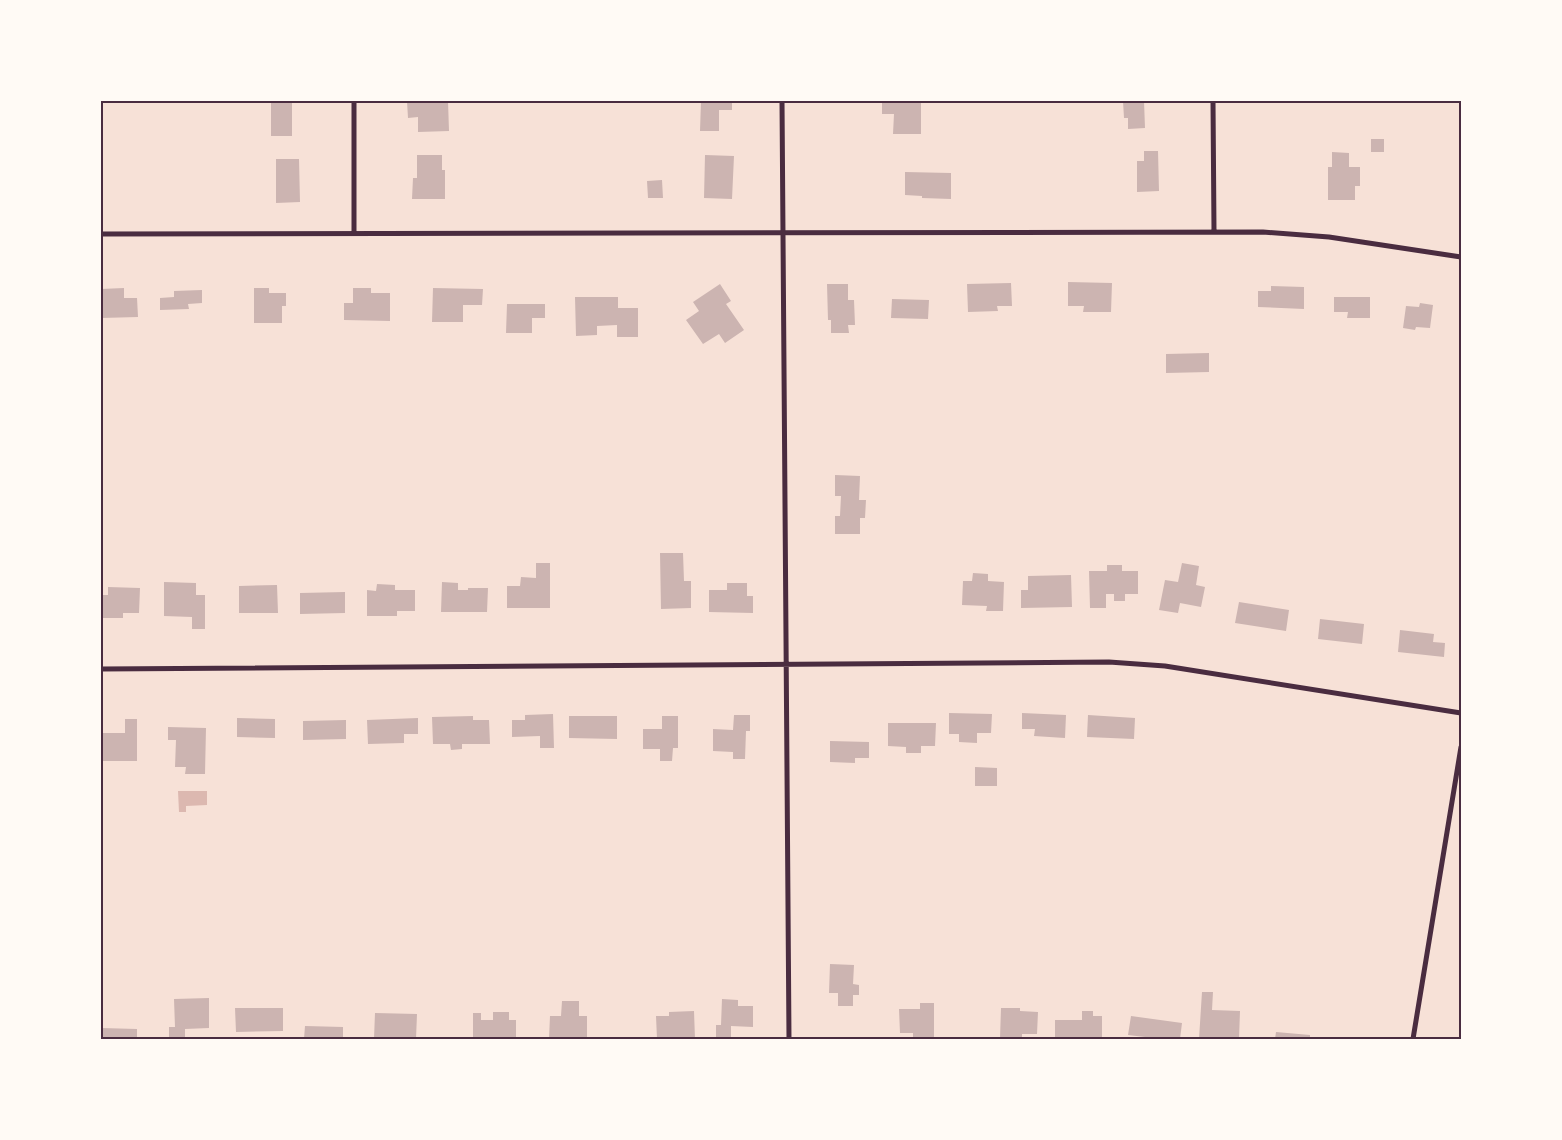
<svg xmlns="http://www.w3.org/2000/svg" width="1562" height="1140" viewBox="0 0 1562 1140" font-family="Georgia,serif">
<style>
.water{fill:#dcb8b0}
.building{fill:#ccb4b1}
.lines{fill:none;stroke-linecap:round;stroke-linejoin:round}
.minor{stroke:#4a2c40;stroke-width:5}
.neatline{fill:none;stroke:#4a2c40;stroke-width:2}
</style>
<rect width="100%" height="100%" fill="#f7e1d7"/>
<path class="water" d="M178,791H207V805L186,806V812H179Z"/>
<path class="building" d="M271,101H292V136H271Z
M407,101H448L449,131L418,132V117L408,118Z
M701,101H732V110H719V131H700Z
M882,101H921V134H893L894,114H882Z
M1123,101H1144L1145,128L1128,129V118H1124Z
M1371,139H1384V152H1371Z
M1144,151H1158L1159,191L1137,192V161H1144Z
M1332,152L1349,153V167H1360V186H1355V200H1328V167H1332Z
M417,155H442V170H445V199H412L413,178H417Z
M705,155L734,156L732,199L704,198Z
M276,159H299L300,202L276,203Z
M905,172L951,173V199L922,198V196L905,195Z
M662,180L663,198H648L647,181Z
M1068,282L1112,283L1111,312H1083L1084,306H1068Z
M1011,283L1012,306H997L998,311L968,312L967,284Z
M720,284L731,301L726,304L744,330L725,343L719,334L703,344L686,320L699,311L693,302Z
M827,284H848V300H854L855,325H848L849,333H831V320H828Z
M1271,286L1304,287V309L1258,307V291H1271Z
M124,288V298H137L138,317L101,318V289Z
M254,288H269V293H286V306H282V323H254Z
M353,288H371V293H390V321L344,320V303H353Z
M433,288L483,289L482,305H463V322H432Z
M202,290V303L188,304L189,309L160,310V298L174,297V291Z
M575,297H618V308H638V337H617V325L597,326V335L576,336Z
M1334,297H1370V318H1347L1348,312H1334Z
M892,299L929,300L928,319L891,318Z
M1420,303L1433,305L1430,328L1416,327L1415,330L1403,328L1406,306L1419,307Z
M507,304H545V318H532V333H506Z
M1209,353V372L1166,373V354Z
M835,475L860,476L859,500H866L865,518H860V534H835V516H840L841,496H835Z
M660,553H683L684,581H691V608L661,609Z
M536,563H550V608H507V586H520L521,577L536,578Z
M1182,563L1199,566L1196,585L1205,587L1201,607L1180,603L1178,613L1159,610L1165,580L1178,582Z
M1107,565H1122V571H1138V594H1125V601H1114V594H1106V608H1090L1089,571H1107Z
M973,573L988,574V581L1004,582L1003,611H986L987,606L962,605L963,581H972Z
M1071,575L1072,607L1021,608V590H1028V576Z
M164,582L196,583V595H205V629H192V617L164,616Z
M442,582L458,583V590H468V588H488L487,612H441Z
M727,583H747V596H753V613L709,612V590H727Z
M377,584L395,585V590H415V611H397V616H367V590L376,591Z
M277,585L278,613H239V586Z
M108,587L140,588L139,613H123V618H101V595H108Z
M345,592V613L300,614V593Z
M1239,602L1289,610L1286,631L1235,623Z
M1320,619L1364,624L1362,644L1318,639Z
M1400,630L1434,634L1433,642L1445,643L1444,657L1398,652Z
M949,713L992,714L991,733H977V743L959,742V734H949Z
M1022,713L1066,715L1065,738L1034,736L1035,729H1022Z
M553,714L554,748H540V736L512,737V720H525V715Z
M734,715H750V731H746L745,759H733V752L713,751V729L733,730Z
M1088,715L1135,718L1134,739L1087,737Z
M473,716V720H489L490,744H462V749L451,750L450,744H433L432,717Z
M569,716H617V739L569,738Z
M662,716H678V748H673L672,761H660V749H643V729H662Z
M237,718L275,719V738L237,737Z
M418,718V734H404V743L368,744L367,720Z
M125,719H137V761H101V733H125Z
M346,720V739L303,740V721Z
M888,723H936L935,746H921V753H906V747L888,746Z
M168,727L206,728L205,774H185L186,767H175L176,740H168Z
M830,741L869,742V758H855V763L830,762Z
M975,767L997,768V786H975Z
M830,964L854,965L853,984L859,985V995H853V1006H838V993H829Z
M1202,992H1213L1212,1010L1240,1011L1239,1039H1199Z
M209,998V1028L185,1029V1039H169V1027H175L174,999Z
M722,999L738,1000V1006H753V1027L731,1026V1039H716V1025H721Z
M562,1001H579V1016H587V1039H549L550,1016H561Z
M920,1003H934V1039H913V1033H900L899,1009H920Z
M235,1008H283V1031L236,1032Z
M1001,1008H1020V1011L1038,1012L1037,1034H1022V1039H1000Z
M694,1011L695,1039H657L656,1016H669V1012Z
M1082,1011H1093V1016H1102V1039H1055V1020H1082Z
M493,1012H509V1020H516V1039H473V1013H481V1020H493Z
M375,1013L417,1014L416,1039H374Z
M1131,1016L1182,1023L1180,1039H1145V1037L1128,1035Z
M305,1026L343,1027V1039H304Z
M101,1028L137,1029V1039H101Z
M1276,1032L1310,1035V1039H1275Z"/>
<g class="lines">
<path class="minor" d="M782,101L789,1039
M1213,101L1214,231
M354,233V101
M101,234L1263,232L1329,237L1461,257
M101,669L1109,662L1165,666L1461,713
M1413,1039L1461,747"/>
</g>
<rect width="1562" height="1140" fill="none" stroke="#fffaf5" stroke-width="205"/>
<rect x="102" y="102" width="1358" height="936" class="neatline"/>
</svg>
